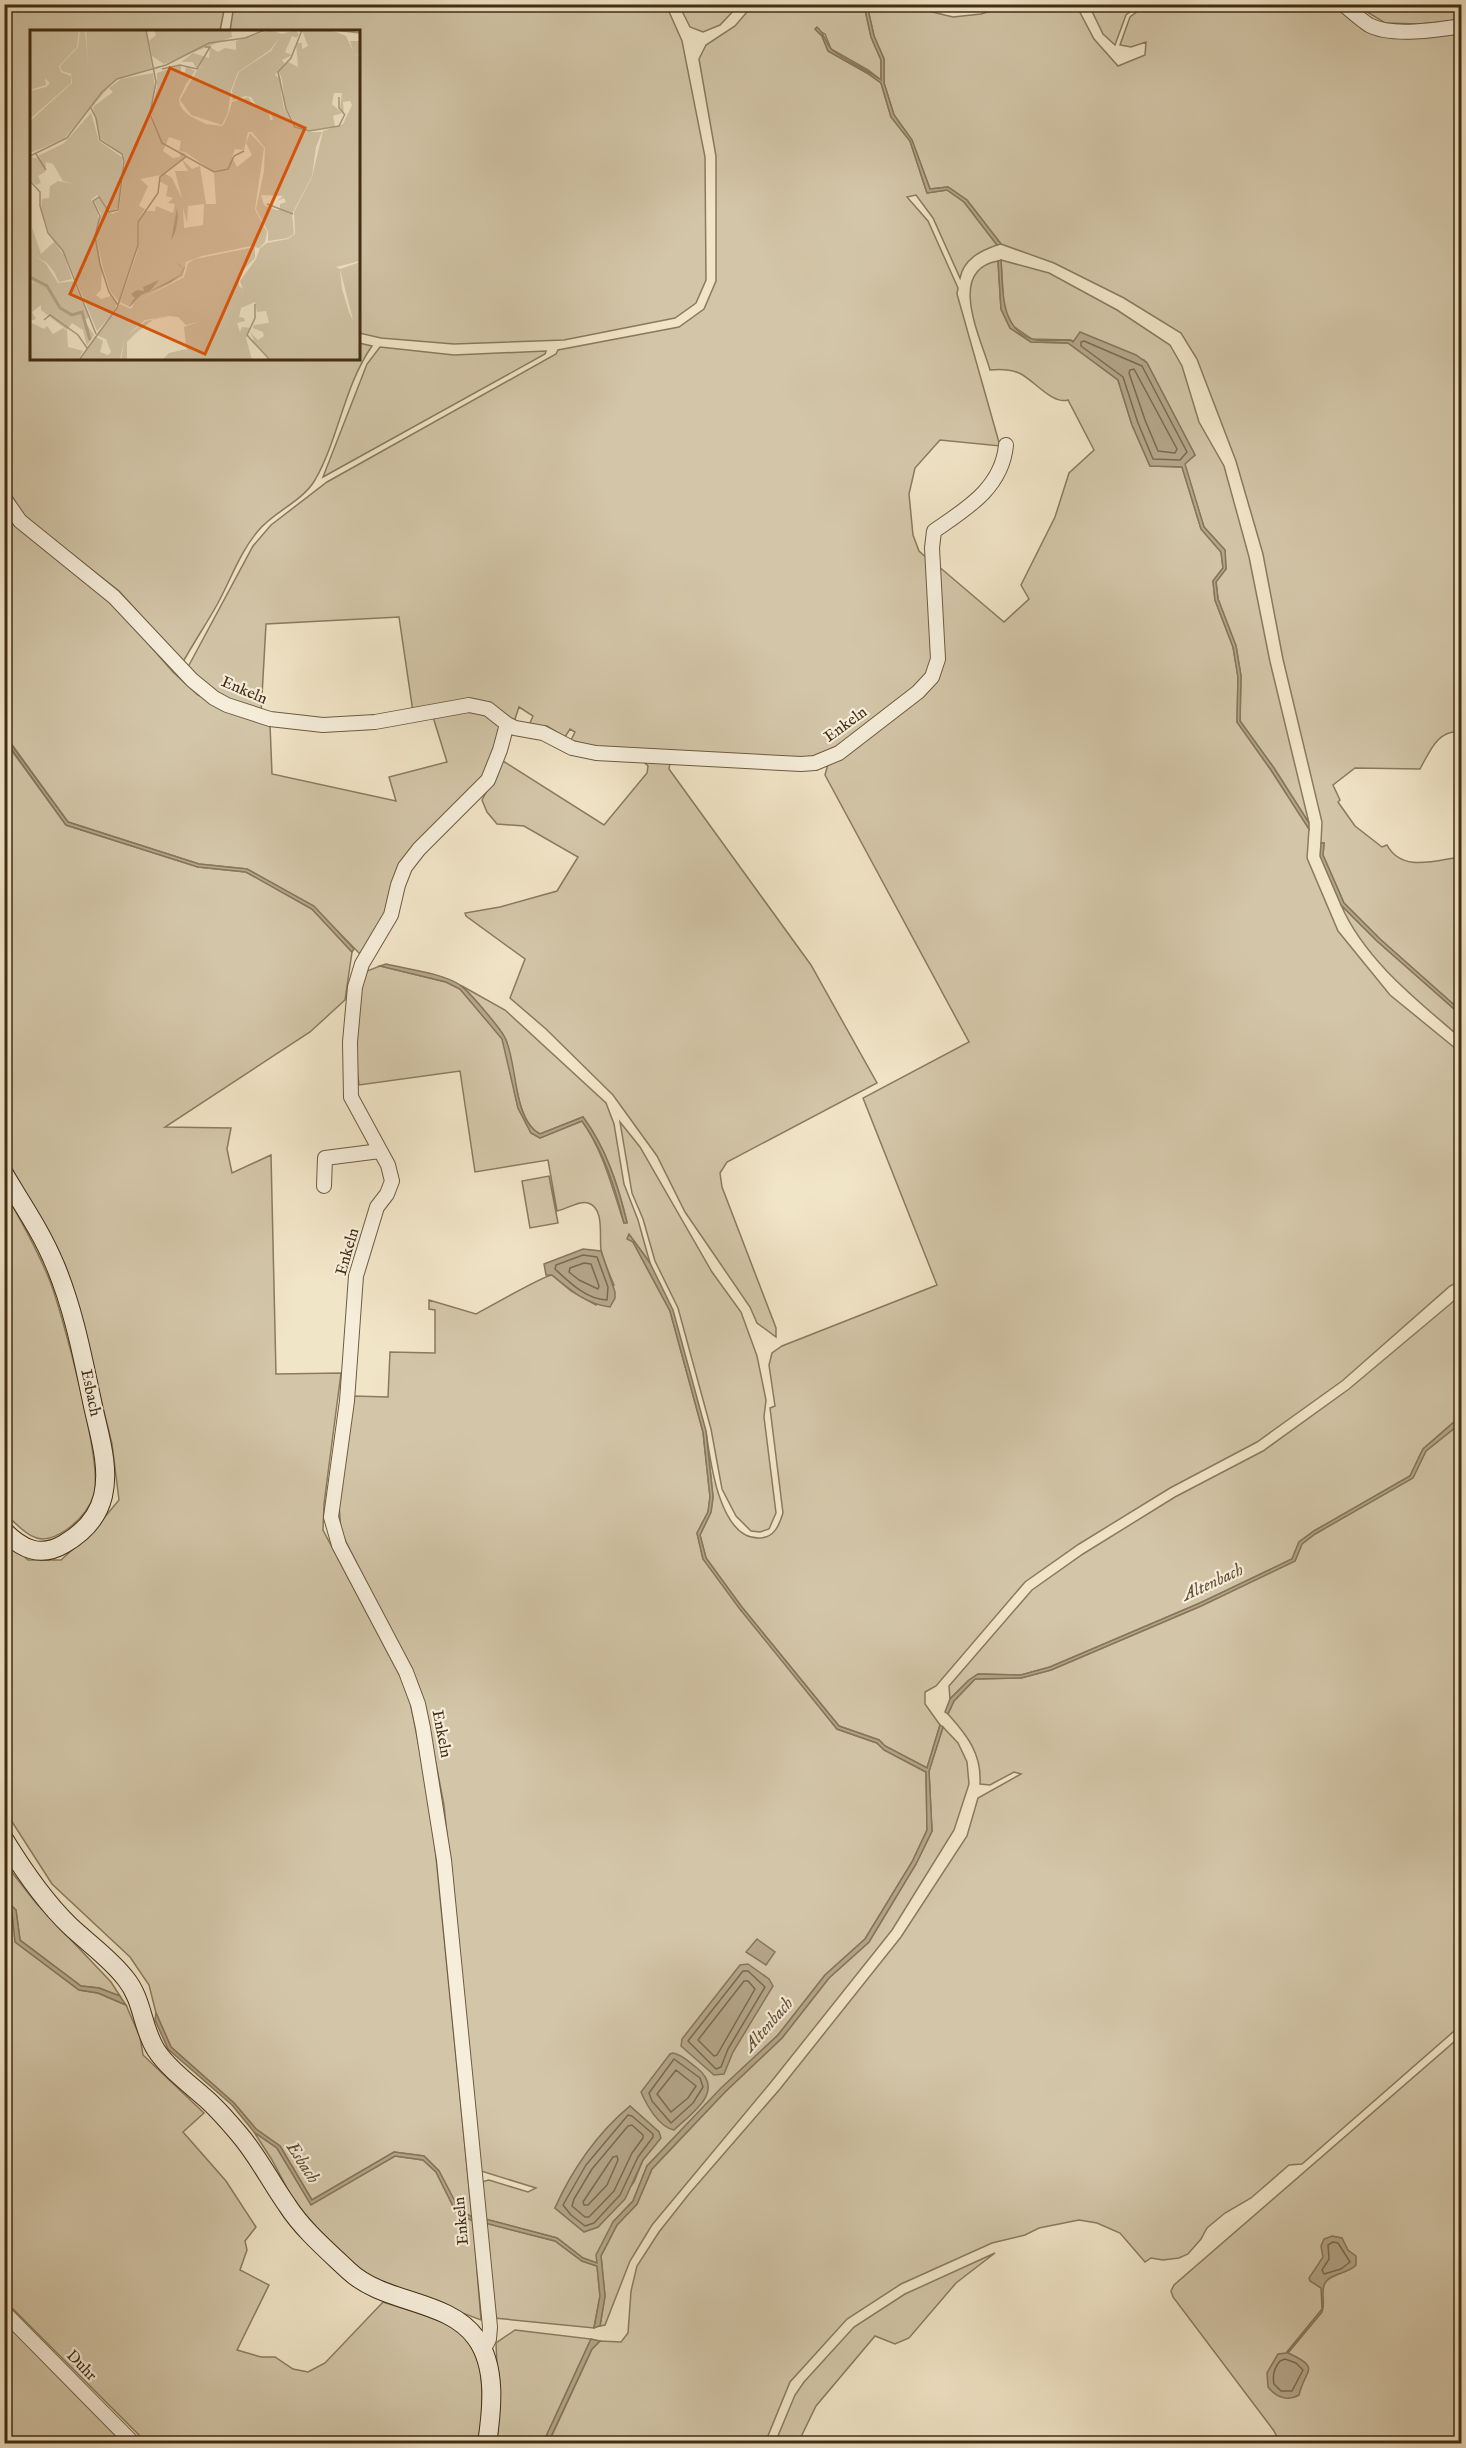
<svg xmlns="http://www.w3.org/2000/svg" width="1466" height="2448" viewBox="0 0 1466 2448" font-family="'IM FELL English',serif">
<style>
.green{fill:#d3c6a8;stroke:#8a7a5e;stroke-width:1.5;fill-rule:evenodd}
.water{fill:#b5a68a;stroke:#87765a;stroke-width:1.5}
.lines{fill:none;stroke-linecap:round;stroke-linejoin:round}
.shore{stroke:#7b6a4e;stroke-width:1.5}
.street-casing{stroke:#6d5b40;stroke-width:16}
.secondary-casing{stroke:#412d13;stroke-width:20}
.street{stroke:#f6eedb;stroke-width:14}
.secondary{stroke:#f6eedb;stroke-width:18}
.labels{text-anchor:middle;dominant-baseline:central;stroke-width:4.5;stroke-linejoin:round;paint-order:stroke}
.street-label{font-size:16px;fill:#412d13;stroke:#f6eedb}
.water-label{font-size:18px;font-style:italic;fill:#645137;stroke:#f6eedb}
.inset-river{fill:none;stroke:#b5a68a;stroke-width:3}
.inset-road{fill:none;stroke:#ab9b7f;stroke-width:1.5}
.view{fill:#e0570c;fill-opacity:0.15;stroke:#e0570c;stroke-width:3}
.inset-edge{fill:none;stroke:#412d13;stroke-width:3}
</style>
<rect width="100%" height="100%" fill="#f1e5c7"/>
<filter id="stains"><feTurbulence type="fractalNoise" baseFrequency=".00333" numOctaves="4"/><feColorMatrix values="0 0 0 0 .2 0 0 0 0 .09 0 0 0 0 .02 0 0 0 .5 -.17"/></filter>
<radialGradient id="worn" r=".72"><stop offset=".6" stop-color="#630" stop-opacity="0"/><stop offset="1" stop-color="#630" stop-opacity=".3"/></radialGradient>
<path class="green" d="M4,5H225L220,31L32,32V358H358L359,343L372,346C344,386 339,438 315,480C301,503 274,511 258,531C240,552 231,579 218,603C207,623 194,642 183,662L119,591L25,517L6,487Z
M234,5H666L682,41L705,157L706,280L696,303L675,318L564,340L454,344L381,338L359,333L358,32L230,31Z
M679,5H739L720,25L703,32L690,27Z
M753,5H864L871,37L881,60V80L868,70L831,49L825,34L815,29L822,36L828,51L867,73L881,83L891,117L910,141L927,193L947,190L964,202L997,245C980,251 964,259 960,278L933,218L916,195L907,197L928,221L958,288L957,294L1000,446L940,440L915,468L909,494L913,535L919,551L929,560L932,659L927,674L914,688L836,748L818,756L798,758L596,748L571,740L575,732L570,729L565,737L547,726L529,725L533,716L519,707L514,722L502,712H413L399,617L266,624L261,714L217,696L188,667L253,546L271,525L327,482L556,354L558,350L679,327L704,309L716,281V156L699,59L706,45L735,26Z
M867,5H917L924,10L953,17L981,14L1010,5H1076L1094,39L1118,66L1145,55L1146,42L1131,47L1120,45L1130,17L1146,5H1335L1363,26L1461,31V732C1438,729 1430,751 1420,769L1355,768L1333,785L1340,800L1338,802L1355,826L1382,847L1387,845C1402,873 1436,860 1461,857V1011L1380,939L1344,903L1323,855L1324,843H1321L1322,822L1283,659L1263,554L1236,461L1197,359L1181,333L1124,298L1054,263L1001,244L967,200L948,187L930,189L912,140L894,115L884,83V59L874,36Z
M1089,5H1139L1126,15L1115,45L1103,34Z
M1356,5H1461V20L1419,24L1385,23Z
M1001,260L1049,273L1117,310L1170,345L1182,366L1199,422L1224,466L1249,557L1270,662L1309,823L1274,768L1240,721L1241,676L1236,646L1218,599L1216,581L1226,569L1225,550L1204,527L1184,464L1195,455L1147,363L1144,360L1070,340L1032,339L1013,326L1004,309Z
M998,261L1001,309L1010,328L1031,342L1068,343L1118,380L1132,425L1150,466L1182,467L1201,529L1221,552L1223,568L1213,581L1215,600L1233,647L1238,677L1237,722L1271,770L1309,829L1307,858L1338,931L1390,995L1461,1053V1281L1450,1286L1342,1381L1257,1442L1170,1488L1079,1544L1025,1582L936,1686L925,1692V1704L940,1725L927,1768L885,1746L879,1740L839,1726L741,1606L706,1558L700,1535L711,1512L713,1497L706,1431C710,1459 719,1539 759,1538C774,1538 779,1526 783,1513L770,1408L775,1406L769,1365L772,1353L782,1346L937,1285L863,1098L969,1042L825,775L828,764L937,680V565L1004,622L1029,599L1021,585L1055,517L1069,473L1094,450L1068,400C1052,405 1033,379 1019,373C1009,369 1000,369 990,370C981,338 946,270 998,261Z
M380,347L454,355L546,351L545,354L323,477L367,364Z
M4,511L14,525L110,603L131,624L173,672L198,695L270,724L272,774L396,801L389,777L447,762L433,717C455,713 488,702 500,728L487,773L410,850L386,912L362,956L313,906L247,869L199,864L68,822L5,735Z
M4,740L66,825L198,867L246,872L312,909L352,952L345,1000L310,1032L165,1127L231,1128L227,1149L232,1173L271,1155L276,1374L341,1373L324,1504L323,1530L408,1691L431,1807L472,2217L459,2210L439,2171L424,2156L394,2152L312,2200L280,2146L256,2129L234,2103L171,2047L156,2013L149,1985L130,1957L52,1884L7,1814L5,1806L4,1751L11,1709L4,1674L5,1540L28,1560H61L93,1531L119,1500L112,1444L74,1291L65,1264L5,1156Z
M503,761L604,825L647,773L648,766L643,761L670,763L669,769L811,965L877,1083L727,1162L720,1173L722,1187L776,1328V1337L757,1323L750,1307L685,1212L657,1156L613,1095L546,1029L510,998L525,959L466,916L465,913L500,907L557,891L578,857L524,826L497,824L487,812L482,800Z
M1341,905L1377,941L1461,1015V1038C1417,1000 1365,960 1341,905Z
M380,966L446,982L460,989L503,1039L518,1108L531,1133L540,1138L582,1121C604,1152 612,1188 624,1223L627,1222C618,1185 606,1148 583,1117L540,1134C515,1121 515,1065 506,1040C501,1027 472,998 462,986L505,1010L606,1103L614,1124L624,1184L638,1220L650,1263L634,1241L628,1238L633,1242L670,1311L703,1432L710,1497L708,1512L697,1533L703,1559L837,1729L877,1743L884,1750L926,1772L927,1830L912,1862L865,1939L825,1975L778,2035L721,2089L647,2166L633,2201L613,2222L597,2263L583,2258L557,2238L485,2219L481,2182L489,2180L528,2192L536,2188L481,2171L444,1805L431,1738L401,1651L341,1532L339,1505L353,1396L388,1397L390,1352L435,1353V1310L429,1309V1300L476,1314C489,1307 543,1276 552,1275L571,1291L596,1305L614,1285C609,1273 604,1262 601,1250C599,1237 605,1208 588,1203C580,1200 567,1209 557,1211L548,1160L475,1172L460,1071L359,1085C354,1048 353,1006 367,971ZM630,2106L659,2132L660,2138L643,2160L634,2182L604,2220L598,2227L584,2232L555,2208C572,2170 598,2132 630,2106Z
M620,1122L640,1147L712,1272L741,1312L757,1356L766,1400L764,1417L776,1513L769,1529L760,1532L751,1531L736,1516L722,1489L711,1429L678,1308L655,1261L643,1219L632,1193Z
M549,1176L558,1223L530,1228L522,1181Z
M4,1191C21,1220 37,1249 50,1281C63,1316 103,1463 94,1495C89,1510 79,1521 66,1530C37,1550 27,1533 5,1514Z
M1461,1295V1419L1453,1423L1423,1449L1410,1476L1314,1531L1299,1542L1292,1559L1200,1603L1050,1667L1021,1675L978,1674L969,1680L950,1699L949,1686L1032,1590L1083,1554L1175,1497L1263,1451L1349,1389Z
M1461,1423V2025L1302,2164L1289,2165L1251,2198L1225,2213L1207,2228L1201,2239L1188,2254L1179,2258L1163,2260L1151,2258L1145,2262L1120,2233L1097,2223L1079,2220L1039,2228L1025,2235L992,2243L901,2284L847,2319L790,2382L765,2443L548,2444L592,2349L600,2341L621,2342L628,2333L631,2291L637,2266L659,2232L689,2194L780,2089L901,1937L967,1836L978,1798L1021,1774L1014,1772L990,1785L980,1784C982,1754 967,1735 948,1714L954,1701L975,1679L1021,1678L1051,1670L1201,1606L1295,1561L1302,1544L1315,1534L1412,1478L1426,1451Z
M943,1727L958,1743L967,1762L969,1784L954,1830L892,1930L771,2082L652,2225L630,2261L605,2325L600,2326L605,2296L601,2256L617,2225L637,2204L652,2169L725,2092L782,2038L829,1978L869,1942L916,1864L932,1831L929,1771Z
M4,1862L36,1903L111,1982L120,1996L99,1988L81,1986L20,1940L16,1910L5,1899Z
M4,1906L12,1913L16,1942L79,1990L98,1993L126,2005L140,2037L143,2055L204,2113L183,2132L226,2181L256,2227L245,2241L247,2250L240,2270L269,2285L237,2350L261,2357H275L293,2369L308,2372L325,2363L383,2302C404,2309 428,2315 448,2325C490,2345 482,2398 481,2437L478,2443H147L5,2301Z
M1461,2036V2443H1280L1274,2431L1173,2297L1171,2291L1174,2285Z
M254,2132L277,2148L311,2204L395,2156L423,2160L436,2172L456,2212L473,2221L481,2320L377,2281L353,2264L298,2209L272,2160Z
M485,2223L555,2241L582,2261L597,2266L600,2296L594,2328L494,2318Z
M995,2253L956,2283L909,2338L895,2344L875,2336L816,2406L798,2443H775L795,2395L804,2382L854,2327L905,2294Z
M5,2319L127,2443H5Z
M515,2330L591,2339L543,2443H497L499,2414L496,2343Z"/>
<path class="water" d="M864,5H867L874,36L884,59V83L894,115L912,140L930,189L948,187L967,200L1001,244L997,245L964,202L947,190L927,193L910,141L891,117L881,83L867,73L828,51L822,36L815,29L817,27C825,34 826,44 832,50C845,60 866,69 881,80V60L871,37Z
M1001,260C1003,287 999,328 1032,339C1043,342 1059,340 1070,340L1073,342L1080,332L1136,355L1147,363L1195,455L1185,464L1204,527L1225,550L1226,569L1216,582L1218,599L1236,646L1241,676L1240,721L1274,768L1309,823V829L1271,770L1237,722L1238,677L1233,647L1215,600L1213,581L1223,568L1221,552L1201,529L1182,467L1150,466L1132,425L1118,380L1068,343L1031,342L1010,328L1001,309L998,261Z
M4,735L68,822L199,864L247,869L314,906L354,949L352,952L312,909L246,872L198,867L66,825L5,740Z
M1321,843H1324L1323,855L1344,903L1380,939L1461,1011V1015L1377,941L1341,905L1320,856Z
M386,964C407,969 442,973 460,985C468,990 501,1029 505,1038C518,1063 512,1120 540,1134L583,1117C606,1148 618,1185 627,1223H624C615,1188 604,1151 582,1121L540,1138L531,1133L518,1108L502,1039L460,989L446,982L380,966Z
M629,1234L650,1263L673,1310L706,1431L713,1497L711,1512L700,1535L706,1558L741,1606L839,1726L879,1740L885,1746L927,1768L940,1725L943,1727L929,1771L932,1831L916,1864L869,1942L829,1978L782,2038L725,2092L652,2169L637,2204L617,2225L601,2256L605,2296L600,2326L594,2328L600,2296L597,2266L582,2261L555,2241L485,2223V2219L557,2238L583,2258L597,2263L596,2255L613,2222L633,2201L647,2166L721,2088L778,2035L825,1975L865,1939L912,1862L927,1830L926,1772L884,1750L877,1743L837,1729L739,1608L703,1559L697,1533L708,1512L710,1497L703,1432L670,1311L633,1242L627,1239Z
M583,1249L601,1251L615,1292V1298L610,1307C586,1304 570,1290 552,1275H546L544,1264Z
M1461,1419V1423L1426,1451L1413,1478L1315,1534L1302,1544L1295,1561L1201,1606L1051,1670L1021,1678L975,1679L954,1701L948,1714L945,1712L950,1699L969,1680L978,1674L1021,1675L1050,1667L1200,1603L1292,1559L1299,1542L1314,1531L1410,1476L1423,1449L1453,1423Z
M4,1899L16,1910L20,1940L81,1986L99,1988L120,1996L126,2005L98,1993L79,1990L15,1942L12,1913L5,1906Z
M757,1939L775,1952L766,1965L746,1952Z
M748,1964L769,1979L773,1986L733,2052L724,2074L714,2075L681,2046L682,2039L740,1965Z
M156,2013L171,2047L234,2103L256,2129L280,2146L312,2200L394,2152L424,2156L439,2171L459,2209L472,2217L473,2221L456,2212L436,2172L423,2160L395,2156L311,2205L277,2148L254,2132L232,2105L168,2049L155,2020Z
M673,2053C683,2055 689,2062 697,2068C726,2091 692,2113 674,2130C659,2127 647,2106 641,2092L670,2054Z
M630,2106L659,2132L661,2138L643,2160L625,2199L598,2227L584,2232L555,2208C572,2170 598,2133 630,2106Z
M1332,2236L1342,2238L1348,2250L1356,2256V2265C1348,2274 1331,2273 1325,2283C1320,2291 1326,2303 1322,2312L1288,2353C1322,2368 1305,2369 1299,2395C1288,2402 1276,2397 1268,2387L1267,2373L1278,2354L1286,2353L1322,2309L1321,2288L1310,2281L1309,2278L1323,2257L1321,2246L1324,2239Z
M591,2339L600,2341L592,2349L548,2443H543Z"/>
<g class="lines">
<path class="shore" d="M1084,341L1142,366L1187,452L1180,460L1153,459L1138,423L1123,377L1081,346V342Z
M1134,369L1177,449L1175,453L1158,451L1145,420L1129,373L1130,370Z
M583,1255L597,1257L608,1287L607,1300C587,1300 569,1282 555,1269L556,1265Z
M584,1263L591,1264L599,1286L598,1289L579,1280L569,1272L570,1268Z
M743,1971H748L765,1987L728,2049L721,2067L716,2069L688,2041Z
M744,1981H748L755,1989L717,2055L714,2056L698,2040Z
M674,2059L700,2078L703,2087L693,2103L671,2123L652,2101L649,2093Z
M676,2070L696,2086L688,2098L671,2112L657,2094Z
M628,2115L632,2116L653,2134V2137L638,2157L620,2195L594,2223L585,2226L571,2215L563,2205L586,2165Z
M632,2125L643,2135V2138L632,2153L614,2191L589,2217H585L572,2206L574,2199L592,2169L628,2126Z
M617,2156L618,2160L607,2185L588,2205H584L583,2202L613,2157Z
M1333,2242L1338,2243L1350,2262L1341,2269L1324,2274L1322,2270L1329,2259L1328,2245Z
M1285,2359L1296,2363L1303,2370L1292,2391H1281L1274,2384C1272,2375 1274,2368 1280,2361Z"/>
<g class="street-casing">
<path id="street" d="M1343,4C1351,11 1360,19 1369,25C1391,37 1437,30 1462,26
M4,498L20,521L114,597L192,680L214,698L227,705L270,719L323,725L375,722L469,705L488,709L507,724L515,728L543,733L572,748L596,753L801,764L815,763L839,753L918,692L932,677L938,659L932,548L934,531C966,509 1002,488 1006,445
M324,1186L325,1158L380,1151
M4,2312L134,2444
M483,2351L489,2339L490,2327L444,1860L423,1728L418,1704L406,1672L339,1545L331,1517L347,1401L356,1276L377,1207L387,1194L392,1181L388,1165L351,1097L350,1042L355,987L362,964L391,915L398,885L405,867L419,849L488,780L500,750L507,724"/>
</g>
<g class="secondary-casing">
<path id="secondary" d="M4,1174C22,1204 42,1233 55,1265C74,1310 83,1359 93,1406C99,1434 110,1467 103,1496C98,1517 83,1533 64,1544C40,1558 22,1549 4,1531
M4,1839C23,1870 44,1901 70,1926C88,1943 111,1959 126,1979C143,2000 142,2028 156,2050C168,2068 188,2083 204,2097C217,2108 228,2121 239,2134C258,2156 270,2181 287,2205C303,2230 328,2251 349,2271C384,2304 448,2299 476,2338C497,2367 492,2410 487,2444"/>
</g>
<use href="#street" class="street"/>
<use href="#secondary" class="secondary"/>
</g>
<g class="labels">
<g class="street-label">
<text transform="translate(244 691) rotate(23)">Enkeln</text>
<text transform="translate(846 725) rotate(-36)">Enkeln</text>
<text transform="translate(348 1252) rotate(-74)">Enkeln</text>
<text transform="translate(90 1393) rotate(78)">Esbach</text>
<text transform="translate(441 1734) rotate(79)">Enkeln</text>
<text transform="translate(462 2221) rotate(-95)">Enkeln</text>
<text transform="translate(81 2366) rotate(46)">Duhr</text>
</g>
<g class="water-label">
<text transform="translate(1213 1583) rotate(-25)">Altenbach</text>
<text transform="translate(769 2025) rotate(-49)">Altenbach</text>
<text transform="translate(302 2163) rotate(57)">Esbach</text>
</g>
</g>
<g transform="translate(30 30)">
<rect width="330" height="330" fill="#f1e5c7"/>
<path d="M0,0H49L47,17L29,36L31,42L41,46V53L0,89V61L16,57L20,53L15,48L16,55L0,60ZM50,0H55L58,33L56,0H116L122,38L86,49L34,109L0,123V91L42,53L41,44L32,41L30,36L48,17ZM124,0H201L202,7L134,34L122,26L119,11L126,5ZM241,0L252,4L265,0L269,4L267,8L262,6L255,22L262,25L252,30L255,34L245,45L251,49V63L254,78L266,98L278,102H292L286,117L282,146L262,184L264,204L258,208L238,211V202L226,179L234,141L235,118L222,102H218L214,120L205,119L202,127L207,137L222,125L216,113L220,103L234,118L225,179L237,202L235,212L229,218L221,216L172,226L156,232L153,246L106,272L154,247L158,233L165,229L225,217V228L214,239L209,250V256L213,259L210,251L226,229L230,218L237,213L258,209L265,204L264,182L282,147L293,101L313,94L322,75L320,71L313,72L314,84L310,79L312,63H304L302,74L312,83L303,86L305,96L279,101L267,97L255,77L252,49L249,42L258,32L268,37L266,13H272V19L278,16L272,0H301L316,6L323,21L320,11H330V25L323,24L330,26V231L306,237L310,239L312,259L319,282L323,290L310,239L330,232V330H240L218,308L224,310L220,302L228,310L234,306L233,302L223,298L224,295L239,293L236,281L227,282L225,272L211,278L209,287L214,288L215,291L207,293L210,302L212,297L221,298L216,308L222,330H132L139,323L157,319V324L154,297L171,291L156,295L148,287L139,286L115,290L95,307L90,330H49L65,306L73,311L70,322L78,325L81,322L76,309L66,305L90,274L101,279L105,273L100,277L90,272L107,223L109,212V191L115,181H125L126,176L143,183L145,174L138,173L143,168L136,166L138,156L129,151L134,143L142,148L152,169L145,141H158L152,130L131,145L110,149L118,156L109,176L115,179L107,192V216L89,272L80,261L72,234L66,206L71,184L64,170L68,168L82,184L89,181L95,131L93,124L70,108L63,77L83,62L79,58L91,49L123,43L125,60L119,84L131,111L121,83L127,56V43L151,35V42H155L156,36L165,41L156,54L149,69L150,75L154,81L160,86L176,94L192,96L194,94L199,82L202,72L218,67L227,79L239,82L240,90H243L240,81L228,78L221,67L216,66L203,70L202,60L209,42L241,21L250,7L240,20L208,42L201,60L198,82L192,95L161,85L150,70L169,37L177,39L170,37L171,33L166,38L163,32H151L163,23L179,28L180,17L188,22L195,18L206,20V11ZM139,107L151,111L149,121L155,122L184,142L198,138L203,129L198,139L184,143L186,174H176L170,136L162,139L153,130L156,124L151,122L150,127L143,128L133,121ZM231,165L253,166L247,171L254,168L256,172L250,174V180H246L234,175ZM174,174L173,195L154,198L153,178L157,193L158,176ZM61,83L69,111L93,128L89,177L81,182L67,165L61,170L67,177L69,194L65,202L72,241L71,260L66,265L71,269L81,266L87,273L84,282L67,301L38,231L20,206L11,179L12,169L19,168L20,156L28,151L44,154L33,151L23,134L16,132L15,142L8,146L11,153L6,155L0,150V127L12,129L8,126L34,113ZM2,197L11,224L24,212L32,220L42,249L29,252L24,242L17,233L5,226L16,234L28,253L43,251L60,287L54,290L64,305L57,316L53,300L42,293L37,300L11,280V275L2,282L6,289L0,291V252L5,254L0,250ZM139,287L124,289L106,303L97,312V330H91L95,307L116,291ZM0,292L14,299L17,296L23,304L33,298L37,301L38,317L53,321L48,330H0Z" fill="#d3c6a8" fill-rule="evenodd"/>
<path d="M147,178L148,187L146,199L144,205L141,211L146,232L150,235L153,239L156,236L151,245L140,253L111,265L99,277L102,271L94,263L102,271L105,268L101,264L107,260L114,261L113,257L129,250L120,261L150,245L153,239L146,232L141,211Z" fill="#b5a68a"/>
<path class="inset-river" d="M0,247L17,256L30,278L42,285L52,282L60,310"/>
<path class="inset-road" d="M116,0L126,52L120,84L132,113L184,142L198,139L204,126L214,121M272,0L261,28L248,42L256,79L265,97L279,101L309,96L315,84M305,0L330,3M132,39L150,35L167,39L180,17H175M309,67V78L315,85M61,78L66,88L70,110L92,124L94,131L88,180L79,182L69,167L63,171L70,186L65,206L70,234L79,262L88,275M6,124L16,140M0,126L37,108L72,62L87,49L136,35L179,13L215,8L235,0M0,151L10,162V176L18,203L33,221L66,304M237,174L263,184M225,274V288L217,305L240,330M14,290L20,285L48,305L57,318M49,330L87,278L108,215V192L128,163L130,147L157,126"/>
<path class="view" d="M140,38L275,98L175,324L40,264Z"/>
<rect width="330" height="330" class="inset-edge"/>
</g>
<rect width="1466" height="2448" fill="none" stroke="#f1e5c7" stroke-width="24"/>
<rect x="6" y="6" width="1454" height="2436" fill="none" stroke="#412d13" stroke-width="3"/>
<rect x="12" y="12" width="1442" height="2424" fill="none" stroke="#412d13" stroke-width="1.5"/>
<rect width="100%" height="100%" filter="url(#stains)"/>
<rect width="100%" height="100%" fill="url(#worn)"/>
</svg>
